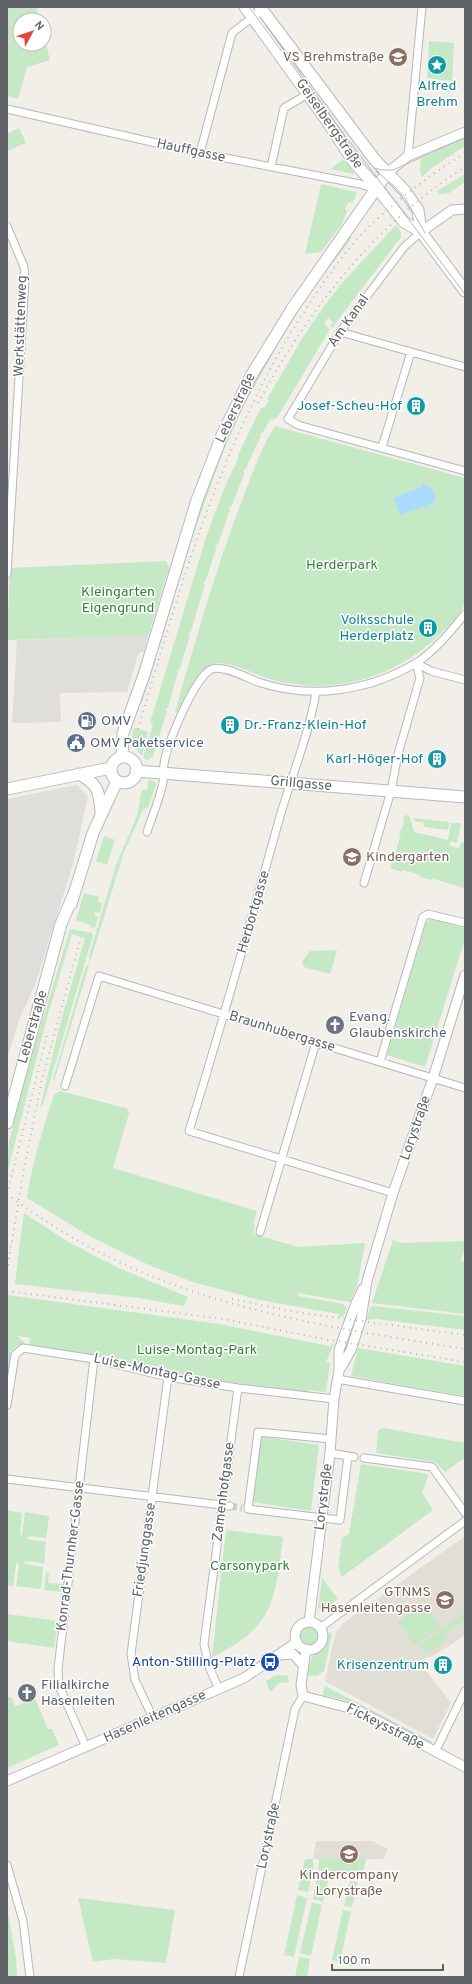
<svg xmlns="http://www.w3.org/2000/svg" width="472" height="1984" viewBox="0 0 472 1984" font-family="Overpass,sans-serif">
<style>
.industrial{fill:#e0deda}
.education{fill:#e1ded6}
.green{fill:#c5e8c5}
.water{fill:#aadaff}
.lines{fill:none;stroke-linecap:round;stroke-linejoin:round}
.minor-tunnel{stroke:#ccccc8;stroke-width:7;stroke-dasharray:7 3.5;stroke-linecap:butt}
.minor-casing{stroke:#b5b8bc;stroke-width:9}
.tertiary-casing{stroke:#b5b8bc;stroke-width:11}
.secondary-casing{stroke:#b6babf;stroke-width:13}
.minor{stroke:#fff;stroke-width:7}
.tertiary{stroke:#fff;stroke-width:9}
.secondary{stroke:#fff;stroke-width:11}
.tram{stroke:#b6b7b8;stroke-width:1}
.rail{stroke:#b6b7b8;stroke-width:2;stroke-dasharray:1 5;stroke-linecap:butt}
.labels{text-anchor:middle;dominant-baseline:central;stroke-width:3;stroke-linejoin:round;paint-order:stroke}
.education-label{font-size:14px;fill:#785e54;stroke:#fff;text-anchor:end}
.culture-label{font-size:14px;fill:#0d838f;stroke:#fff;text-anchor:end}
.street-label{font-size:14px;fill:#5f6368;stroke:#fff}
.park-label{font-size:14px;fill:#348238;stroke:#fff}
.service-label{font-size:14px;fill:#4e5e75;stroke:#fff;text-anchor:start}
.worship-label{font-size:14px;fill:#5b616d;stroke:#fff;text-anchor:start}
.transit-label{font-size:14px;fill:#164399;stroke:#fff;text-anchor:end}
</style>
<rect width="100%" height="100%" fill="#f1efe8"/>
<path class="industrial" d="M148,636L144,651L138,654L127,692L60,693L61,722L12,723L17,640Z
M77,785L88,797L73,864L35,985L20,1017L7,1059V799Z"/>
<path class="education" d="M465,1536V1635L435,1655L423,1659L427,1664L423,1667L451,1703L433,1739L325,1681L335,1635L342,1624Z
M316,1841H373L388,1849L383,1859H313Z"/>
<path class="green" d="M7,7H36L40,20H20V44H44V37L50,60L27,67L18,99L7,96Z
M429,41L454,43L452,81L427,78Z
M19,128L26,143L7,151V134Z
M465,139V146L434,166L422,177L420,171L421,159Z
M344,159L354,173V174L330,169Z
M465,174V182L449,193L440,194L437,191Z
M321,184L356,192L357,194L352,203L349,202L345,209L347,211L342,224L321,252L305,254Z
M396,225L401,232V237L332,328L330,326L333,322L328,318L324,324L330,329L277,418L270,420L263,432L259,435L261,436L246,468L243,471L245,472L232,505L229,508L230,509L219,542L215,546H217L206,580L203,583L205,584L191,631L188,634L190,635L180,668L177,672H178L168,707L165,710L167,711L153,756L148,760L143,758L153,724L150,723L207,534L225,487L238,459V455L261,408L265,407L269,400L267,399L303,337L325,305L342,283Z
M350,237L352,238L310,292L281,339L244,405L223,452L192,538L142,702L138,701C154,652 169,603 184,554C201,500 219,443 246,393C276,339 312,286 350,237Z
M275,426L465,478C468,509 465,543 465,575C465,583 468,598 464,605C460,614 451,624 443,631C408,668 355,690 303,685C291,684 279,682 267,678C249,673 218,652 203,671L178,713L175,712C195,642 215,571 241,503C251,477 260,450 275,426Z
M166,561L169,568L148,636L7,640L10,568Z
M134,728L148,732L142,756C133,746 130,741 134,728Z
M148,780L154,781L156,783L149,806L143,810L124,852L90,962L89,956L116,865L137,816L142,790H147Z
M407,815H409L414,832L448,840L451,823H461L457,843L451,841L449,845L459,849L461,842L465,843V882L463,888L432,878L431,880L420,877V875L403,870L401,872L390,868L401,835L399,834L404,823L403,817Z
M413,818L449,822L448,830L424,827L423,822H416Z
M104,836L115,840L107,865L96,861Z
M84,893L99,897L98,902L102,903L100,913L95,912L94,916L98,917L95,928L90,927L91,925L76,920Z
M431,918L465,928V939L425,1067L387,1055L426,923Z
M70,929L92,933L93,935L43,1105L40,1108L59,1028L85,938L72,934L46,1021L7,1174L9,1142L30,1061Z
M337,950L330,974L304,967L302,962L310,951Z
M89,964L88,969L54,1081L53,1079L86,966Z
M60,1091L126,1108L129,1113L113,1168L257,1211L253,1224L255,1225L253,1234L298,1247L365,1243L357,1286L350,1302L298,1293V1296L343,1304L347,1309L343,1317H339V1314L260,1300L193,1282L149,1265L91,1237L27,1198C32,1163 43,1129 54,1095Z
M24,1213L67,1241L91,1254L121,1269L188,1297L184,1306L139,1298L15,1284L21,1234L23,1233H21Z
M393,1240L401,1243L465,1241V1248L461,1260L465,1262V1314L372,1303Z
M7,1295L219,1324L324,1345L331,1346L332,1344H334L326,1362L330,1363L326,1392L309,1390V1392L188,1377L96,1355L29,1345L30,1338L17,1336L23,1341L25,1344L18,1345L11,1351L7,1383Z
M373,1306L465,1316V1330L376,1319L367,1320L370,1307Z
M358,1348L465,1366V1396L351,1376Z
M383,1428L465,1443V1460L463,1459L445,1472L435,1462L376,1453L378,1430Z
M263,1437L319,1445L311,1511L253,1502L261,1438Z
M361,1464L429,1474L422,1493L433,1510L342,1577L338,1568L342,1538L349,1534Z
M7,1510L22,1513L20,1535H22L25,1512L49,1516L46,1538L28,1536L27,1539L46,1542L44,1563L25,1561L24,1564L43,1567L41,1589L16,1586L19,1564L16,1563L13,1586L7,1585V1521L9,1516L7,1515Z
M226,1530L283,1537C275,1600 274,1628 212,1657Z
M46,1572L49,1573L48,1583L63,1584V1592L44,1590Z
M322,1578L338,1599L324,1610L319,1609L318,1607Z
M424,1604L441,1627L415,1645L398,1622Z
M465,1613V1620L444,1635L447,1640L427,1654L420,1645Z
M7,1614L58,1621L54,1648L7,1641Z
M300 1635a10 10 0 1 1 20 0a10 10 0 1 1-20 0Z
M330,1632L332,1634L324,1671L317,1676L307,1675L312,1657L322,1648Z
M279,1675L288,1676L289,1682L279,1683L270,1692L266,1681L274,1676Z
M325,1686L431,1741L432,1744L348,1701L327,1696L326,1698L322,1697Z
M7,1697H11L15,1706L35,1699L48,1729H52L59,1745L7,1768Z
M305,1859H313V1863H314L308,1892L298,1890Z
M319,1859H366L361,1880L337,1873L318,1870Z
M318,1874L329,1876L323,1902L313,1899Z
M350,1881L358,1882L352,1907L344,1906Z
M297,1895L307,1898L294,1957L284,1955Z
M78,1898L175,1910L166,1963L114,1959L93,1962Z
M312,1902L322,1905L311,1956L300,1953Z
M7,1908L16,1958L17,1977H7Z
M343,1910L351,1911L340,1962L332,1960Z
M299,1957L310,1959L307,1977H295Z"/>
<path class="water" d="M422,484C432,486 437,493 435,503L432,502L425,510L423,506L400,515L394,498L422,487Z"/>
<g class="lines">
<path class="minor-tunnel" d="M230,1506L242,1508"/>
<g class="minor-casing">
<path id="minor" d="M7,109L200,153L360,184L376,189
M200,153L232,33L262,10
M408,156L422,7
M271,167L284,108L308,94
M7,226L24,267L25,280L7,574
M421,232L404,247L340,332L288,419L298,425L465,471
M340,332L465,367
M382,447L411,352
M416,663L431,671L465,680
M316,692C309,735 291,777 279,820C250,924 221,1028 189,1131L393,1193
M147,832C152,816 160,799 163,782C164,777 163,770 164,764C167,744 193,681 210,670C220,663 247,678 258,682C311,700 369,691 416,663C435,651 451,631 465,614
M364,883L391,791L398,754L420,678L416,663
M380,1062L423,917L428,914L465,923
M65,1086L99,976L465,1088
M260,1232L316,1042
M337,1379L465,1401
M7,1405L15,1355L23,1348L94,1359L168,1377L238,1388L334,1399
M331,1439L258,1432L248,1509L340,1520L348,1456
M330,1453L354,1457
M364,1458L432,1467L465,1513
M7,1479L230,1506
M320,1628L465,1521
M219,1689L209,1667L204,1644L238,1388
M153,1718L135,1680L131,1654L168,1377
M86,1747L59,1686L58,1669L94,1359
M435,1752L465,1691
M7,1865L23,1921L30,1977
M239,1977L295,1709L303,1696"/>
</g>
<g class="tertiary-casing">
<path id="tertiary" d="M387,173L408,156L465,132
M421,232L452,210L465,209
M339,1371L351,1350L361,1319L367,1281L393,1193L433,1078L465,975
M309,1622L330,1453L334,1399L339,1371V1350L356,1303L363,1289
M295 1636a14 14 0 1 1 28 0a14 14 0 1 1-28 0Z
M306,1649L301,1685L303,1696L357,1710L465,1767
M280,1655L293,1654L303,1665
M7,1781L244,1678L297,1642"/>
</g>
<g class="secondary-casing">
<path id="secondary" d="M245,7L325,118L354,162L377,188L404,222L421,232L465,291
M260,7L375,160L405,191L418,210L421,232
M122,757L123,733L144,675L197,500L223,433L251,376L292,309L387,173
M111 770a13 13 0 1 1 26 0a13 13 0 1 1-26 0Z
M136,771L465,797
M79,774C99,785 99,791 101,812
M7,789L111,768
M71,904L93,833L117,781
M7,1123L61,924L73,896"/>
</g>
<use href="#minor" class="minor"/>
<use href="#tertiary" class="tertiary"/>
<use href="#secondary" class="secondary"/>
<path class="tram" d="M249,7C320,104 393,198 465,294
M374,168L382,170H393L465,138
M376,171L394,186L405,198L425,233"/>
<path class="rail" d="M258,403C309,309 374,225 465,167
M138,729C179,590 218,451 295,326C315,295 335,263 361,235C392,203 427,177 465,153
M7,1194C148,1301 295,1322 465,1349
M7,1194L47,1035
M7,1271L25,1163L42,1080L81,937
M7,1291L223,1319L324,1339L465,1362
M232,1299L295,1312L465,1335"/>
</g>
<defs>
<g id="school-disc" transform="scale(1)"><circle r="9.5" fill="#8d6e63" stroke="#fff"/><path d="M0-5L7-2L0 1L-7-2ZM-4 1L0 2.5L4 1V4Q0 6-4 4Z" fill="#fff"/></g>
<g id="sight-disc" transform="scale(1)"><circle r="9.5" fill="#0f9aa8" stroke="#fff"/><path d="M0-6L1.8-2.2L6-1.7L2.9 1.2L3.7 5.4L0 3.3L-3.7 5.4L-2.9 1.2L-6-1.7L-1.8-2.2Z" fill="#fff"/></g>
<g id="building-disc" transform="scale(1)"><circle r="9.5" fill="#0f9aa8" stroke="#fff"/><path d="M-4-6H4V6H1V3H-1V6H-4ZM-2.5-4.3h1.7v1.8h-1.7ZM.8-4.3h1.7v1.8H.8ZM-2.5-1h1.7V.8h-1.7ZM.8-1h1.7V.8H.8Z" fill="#fff"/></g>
<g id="fuel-disc" transform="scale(1)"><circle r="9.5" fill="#5c6f8a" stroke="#fff"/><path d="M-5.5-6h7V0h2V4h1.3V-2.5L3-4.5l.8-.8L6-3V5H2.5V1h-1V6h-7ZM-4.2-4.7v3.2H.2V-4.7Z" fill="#fff"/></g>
<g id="civic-disc" transform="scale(1)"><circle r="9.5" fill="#5c6f8a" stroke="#fff"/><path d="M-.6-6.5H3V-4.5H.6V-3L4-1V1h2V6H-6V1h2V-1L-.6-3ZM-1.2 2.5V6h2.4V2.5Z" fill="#fff"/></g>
<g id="church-disc" transform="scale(1)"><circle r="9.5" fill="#6b7280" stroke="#fff"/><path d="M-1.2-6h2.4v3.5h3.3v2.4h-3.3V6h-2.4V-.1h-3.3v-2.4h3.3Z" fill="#fff"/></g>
<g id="bus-disc" transform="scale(1)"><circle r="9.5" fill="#1a4fb4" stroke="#fff"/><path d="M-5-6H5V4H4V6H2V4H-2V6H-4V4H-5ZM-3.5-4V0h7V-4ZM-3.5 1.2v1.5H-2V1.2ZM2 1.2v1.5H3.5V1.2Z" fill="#fff"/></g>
</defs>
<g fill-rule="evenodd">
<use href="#school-disc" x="398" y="57"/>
<use href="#sight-disc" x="437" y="65"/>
<use href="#building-disc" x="416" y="406"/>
<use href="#building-disc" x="428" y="628"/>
<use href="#fuel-disc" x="87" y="721"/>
<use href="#building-disc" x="230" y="725"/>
<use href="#civic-disc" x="76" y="743"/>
<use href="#building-disc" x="437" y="759"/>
<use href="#school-disc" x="352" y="857"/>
<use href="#church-disc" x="335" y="1025"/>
<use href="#school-disc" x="445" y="1600"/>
<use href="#bus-disc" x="270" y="1662"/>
<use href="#building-disc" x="443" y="1665"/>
<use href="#church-disc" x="27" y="1693"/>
<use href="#school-disc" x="349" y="1854"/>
</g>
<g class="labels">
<g class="education-label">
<text x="384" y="57">VS Brehmstraße</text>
<text x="366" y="857" text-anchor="start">Kindergarten</text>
<text x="431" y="1592">GTNMS<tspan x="431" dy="16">Hasenleitengasse</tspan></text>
<text x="349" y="1875" text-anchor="middle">Kindercompany<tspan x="349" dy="16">Lorystraße</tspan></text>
</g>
<g class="culture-label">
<text x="437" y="86" text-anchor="middle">Alfred<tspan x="437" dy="16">Brehm</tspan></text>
<text x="402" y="406">Josef-Scheu-Hof</text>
<text x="414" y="620">Volksschule<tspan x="414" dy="16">Herderplatz</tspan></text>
<text x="244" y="725" text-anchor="start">Dr.-Franz-Klein-Hof</text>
<text x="423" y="759">Karl-Höger-Hof</text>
<text x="429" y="1665">Krisenzentrum</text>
</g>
<g class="street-label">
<text transform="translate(329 124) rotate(55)">Geiselbergstraße</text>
<text transform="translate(191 151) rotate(12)">Hauffgasse</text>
<text transform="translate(349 321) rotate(-55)">Am Kanal</text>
<text transform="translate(21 326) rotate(-88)">Werkstättenweg</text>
<text transform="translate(236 408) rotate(-65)">Leberstraße</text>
<text transform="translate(301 784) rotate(5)">Grillgasse</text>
<text transform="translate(254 912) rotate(-74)">Herbortgasse</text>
<text transform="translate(33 1027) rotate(-74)">Leberstraße</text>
<text transform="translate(282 1032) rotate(17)">Braunhubergasse</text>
<text transform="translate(416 1128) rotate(-71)">Lorystraße</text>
<text transform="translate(157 1372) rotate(12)">Luise-Montag-Gasse</text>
<text transform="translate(224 1492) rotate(-83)">Zamenhofgasse</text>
<text transform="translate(324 1497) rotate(-83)">Lorystraße</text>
<text transform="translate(145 1550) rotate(-82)">Friedjunggasse</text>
<text transform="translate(71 1556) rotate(-83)">Konrad-Thurnher-Gasse</text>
<text transform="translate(155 1717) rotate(-24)">Hasenleitengasse</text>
<text transform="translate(385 1727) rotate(27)">Fickeysstraße</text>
<text transform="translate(269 1836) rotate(-78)">Lorystraße</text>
</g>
<g class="park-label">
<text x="342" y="565">Herderpark</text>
<text x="118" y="592">Kleingarten<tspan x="118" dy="16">Eigengrund</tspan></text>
<text x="197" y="1350">Luise-Montag-Park</text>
<text x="250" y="1566">Carsonypark</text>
</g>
<g class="service-label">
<text x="101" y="721">OMV</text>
<text x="90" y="743">OMV Paketservice</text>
</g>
<g class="worship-label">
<text x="349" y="1017">Evang.<tspan x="349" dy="16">Glaubenskirche</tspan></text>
<text x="41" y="1685">Filialkirche<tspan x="41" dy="16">Hasenleiten</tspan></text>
</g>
<g class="transit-label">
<text x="256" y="1662">Anton-Stilling-Platz</text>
</g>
</g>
<rect width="472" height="1984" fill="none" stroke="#5f6368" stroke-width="16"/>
<g transform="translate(32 32) rotate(50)"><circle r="19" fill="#ffffff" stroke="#bfc1c3"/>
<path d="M0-3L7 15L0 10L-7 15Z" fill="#ea4335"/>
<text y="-6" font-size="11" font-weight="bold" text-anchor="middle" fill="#5f6368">N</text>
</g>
<path d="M332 1964v6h111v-6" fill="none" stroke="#5f6368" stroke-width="2"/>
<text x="338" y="1964" font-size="12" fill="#5f6368" stroke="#ffffff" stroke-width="3" paint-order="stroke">100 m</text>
</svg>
